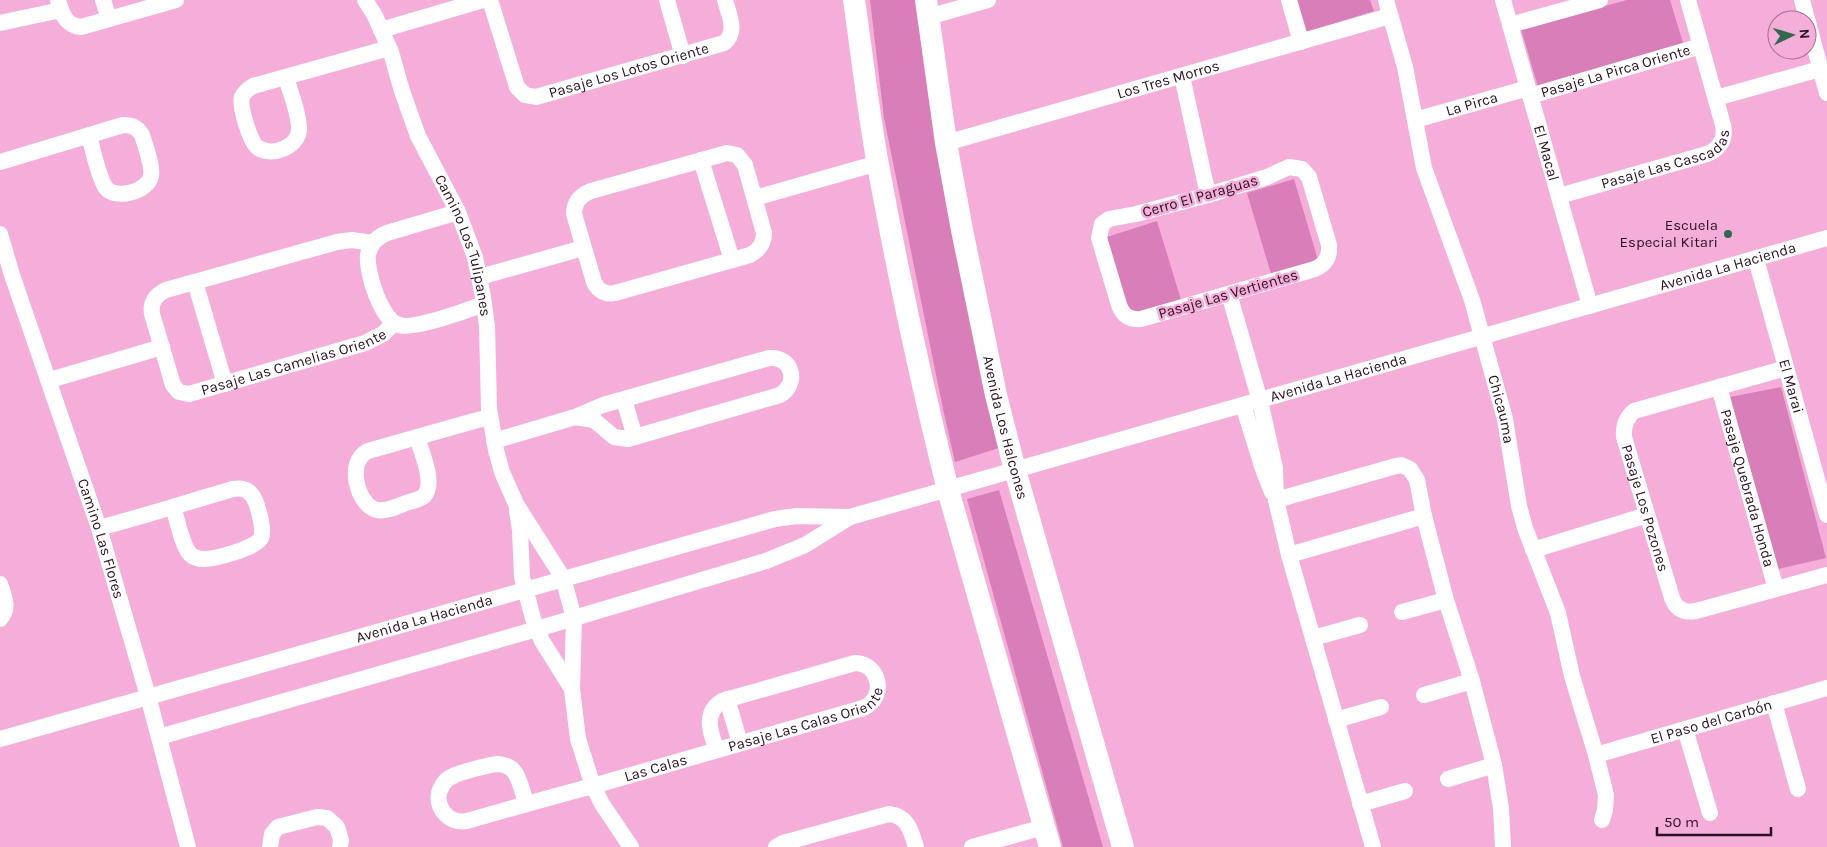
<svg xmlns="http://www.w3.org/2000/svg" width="1827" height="847" viewBox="0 0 1827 847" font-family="Karla,sans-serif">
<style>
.green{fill:#d87eb8}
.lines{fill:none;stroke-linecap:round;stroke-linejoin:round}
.street{stroke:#fff;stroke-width:16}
.secondary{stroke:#fff;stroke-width:22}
.poi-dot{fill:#32684f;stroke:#f5aeda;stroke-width:2}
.labels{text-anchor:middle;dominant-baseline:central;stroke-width:5;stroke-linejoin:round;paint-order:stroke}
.street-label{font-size:15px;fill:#2a1122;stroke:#f5aeda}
.poi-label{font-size:15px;fill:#2a1122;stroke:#f5aeda;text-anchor:end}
</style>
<rect width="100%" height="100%" fill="#f5aeda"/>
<path class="green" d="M870,0H917L1002,447L955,462L943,409L884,118Z
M1297,0H1370L1374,11L1307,32Z
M1627,0H1670L1683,43L1538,87L1521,29Z
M1294,179L1318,260L1271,274L1247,193Z
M1157,221L1181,300L1131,316L1107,237Z
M1781,387L1826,558L1778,569L1730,397Z
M999,490L1103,847H1063L967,499Z"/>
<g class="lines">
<g class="street">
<path d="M58,0C62,14 65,25 81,27L176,0"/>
<path d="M103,0L109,19"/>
<path id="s1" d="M365,0L375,16L391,52L402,91L418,136L458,212L475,257L483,297L487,326L489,408L496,450L502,472L516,504L563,578L574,618L572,689L578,739L593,786L602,804L631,847"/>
<path id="s2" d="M490,0L517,87L525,95L536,97L724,43C738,32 729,15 725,0"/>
<path d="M667,0L683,56"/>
<path d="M1289,0L1301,42"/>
<path id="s3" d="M1386,0L1405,67L1424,168L1472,300L1505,419L1519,506L1525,528L1558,613L1572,676L1596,755L1606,795L1605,810L1602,820"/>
<path id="s4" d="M1503,0L1590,306"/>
<path d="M1802,0L1827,93"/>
<path d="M928,17L988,0"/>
<path d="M0,23L61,10"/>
<path d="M1510,25L1600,0"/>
<path d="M381,30L483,0"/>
<path d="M1182,76L1208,195"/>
<path d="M286,77C290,93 299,112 299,129C299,147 271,158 257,147C250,141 239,106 242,97C244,92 248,89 253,86L389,48"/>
<path id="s5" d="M1530,96L1701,46"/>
<path d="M1716,98L1820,69"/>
<path id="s6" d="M1415,120L1528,88"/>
<path id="s7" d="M946,143L1390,16"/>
<path d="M727,153L737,155L745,165L764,233C764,244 759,250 750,255L615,293C606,295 598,291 594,282L574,214C574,203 580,195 591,191Z"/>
<path d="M701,160L732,260"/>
<path d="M0,162L123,125C132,125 137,127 142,135C145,145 153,166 151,176C148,192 115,200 106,188C99,179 92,147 89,135"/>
<path d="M1289,167L1302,169L1309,177L1329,245C1330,256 1326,264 1315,269L1141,319C1130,320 1123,316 1119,305L1099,238L1102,224L1109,219L1136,214L1208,195L1267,177Z"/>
<path id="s8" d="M1559,196L1707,154C1720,149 1726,139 1723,125L1688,0"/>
<path d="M755,198L878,163"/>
<path d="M458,212L387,233C377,237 370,244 368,255C366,272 381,320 399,325C413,330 468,310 484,304"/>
<path id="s9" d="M0,234L12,275L99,528L148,696L188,847"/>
<path id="s10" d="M372,243L352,240L337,242L166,290C155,295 150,303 152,314L173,385L179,392L189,394L365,343L383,334L394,323"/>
<path id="s11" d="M1756,259L1827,515"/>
<path d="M480,277L583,248"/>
<path d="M195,282L225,384"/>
<path d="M1229,294L1260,401L1275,468L1276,500L1289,555L1373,847"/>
<path id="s12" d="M1786,368L1634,411C1626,418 1623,426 1624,437L1672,598C1676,609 1684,613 1696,611L1827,575"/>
<path d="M50,380L162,347"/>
<path id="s13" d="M1719,387L1776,589"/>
<path d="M624,400L635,437"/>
<path d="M1243,405L1263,469L1272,492"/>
<path d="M417,437C421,452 436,483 424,496C419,500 412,501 406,503C398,506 386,512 377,510C358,506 345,462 368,451L474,421L490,417"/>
<path d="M494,441L575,417L603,405L769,358C793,356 799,384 780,395L628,439L614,437L594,420L575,417"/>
<path d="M1276,500L1396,466L1401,465L1410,469L1417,480L1424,516L1446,600L1472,681L1494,765L1501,808L1503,847"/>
<path d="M517,511L520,530L522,577L534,622L542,641L572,689"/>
<path d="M99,528C144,516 188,502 233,489C240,488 246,488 251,494C257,500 265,530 261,538C256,548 216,559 204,559C199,559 194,558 190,554C182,546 177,518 173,507"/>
<path d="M1533,550L1647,515"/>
<path d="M1289,555L1424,516"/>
<path d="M0,584C4,596 10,608 0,619"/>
<path d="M1402,612L1446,600"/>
<path d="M1313,638L1360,625"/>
<path d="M1424,695L1472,681"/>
<path d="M727,699L740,743"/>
<path d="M1774,703L1798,789"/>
<path d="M1336,720L1381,707"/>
<path d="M1685,729L1710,813"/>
<path id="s14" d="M159,737L537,629L766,561L805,545L850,517L1827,238"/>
<path id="s15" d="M0,739L775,519L796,516L850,517"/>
<path id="s16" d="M1596,755L1827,688"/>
<path d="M1448,779L1494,765"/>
<path id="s17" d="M526,804C523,794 520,777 512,769C508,766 502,764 497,764C488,765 461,772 453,776C448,778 444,782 442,786C431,804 448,825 467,821C509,809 551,797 593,786L863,708C887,698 880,663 855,663L722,701C703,713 710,733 717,750"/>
<path d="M1360,804L1405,791"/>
<path d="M270,847L272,834L278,827L317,817L327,818L337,827L341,840L340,847"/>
<path d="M776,847L783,843L889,814C908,816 911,831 916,847"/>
<path d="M972,847L1044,827"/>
</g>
<g class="secondary">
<path d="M854,0C862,55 868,110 878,165C898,274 921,382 948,490L1050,847"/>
<path id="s18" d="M926,0L946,143L962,230L996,395L1015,470L1123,847"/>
</g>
</g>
<circle class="poi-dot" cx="1728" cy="234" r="5"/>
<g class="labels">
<g class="street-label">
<text stroke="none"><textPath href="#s2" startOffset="210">Pasaje Los Lotos Oriente</textPath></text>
<text stroke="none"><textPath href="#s5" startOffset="89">Pasaje La Pirca Oriente</textPath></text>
<text stroke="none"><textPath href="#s7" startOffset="231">Los Tres Morros</textPath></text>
<text stroke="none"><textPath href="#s6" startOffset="59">La Pirca</textPath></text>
<text stroke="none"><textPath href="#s4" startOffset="159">El Macal</textPath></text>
<text stroke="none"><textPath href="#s8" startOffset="115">Pasaje Las Cascadas</textPath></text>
<text transform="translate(1200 196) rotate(-16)">Cerro El Paraguas</text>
<text stroke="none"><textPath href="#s1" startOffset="266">Camino Los Tulipanes</textPath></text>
<text stroke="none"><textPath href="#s14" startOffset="1640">Avenida La Hacienda</textPath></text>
<text transform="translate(1228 294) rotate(-16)">Pasaje Las Vertientes</text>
<text stroke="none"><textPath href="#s10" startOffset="446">Pasaje Las Camelias Oriente</textPath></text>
<text stroke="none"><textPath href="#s14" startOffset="1235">Avenida La Hacienda</textPath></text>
<text stroke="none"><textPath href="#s11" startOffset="132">El Marai</textPath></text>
<text stroke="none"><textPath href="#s3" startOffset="426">Chicauma</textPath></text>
<text stroke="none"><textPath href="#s18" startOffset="435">Avenida Los Halcones</textPath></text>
<text stroke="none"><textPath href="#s13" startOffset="105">Pasaje Quebrada Honda</textPath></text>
<text stroke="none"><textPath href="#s12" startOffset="261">Pasaje Los Pozones</textPath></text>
<text stroke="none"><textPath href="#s9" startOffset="321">Camino Las Flores</textPath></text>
<text stroke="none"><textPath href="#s15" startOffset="441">Avenida La Hacienda</textPath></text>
<text stroke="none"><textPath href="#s17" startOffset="524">Pasaje Las Calas Oriente</textPath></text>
<text stroke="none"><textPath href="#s16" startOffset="120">El Paso del Carbón</textPath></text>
<text stroke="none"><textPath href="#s17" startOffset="365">Las Calas</textPath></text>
</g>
<g class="poi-label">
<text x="1718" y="225">Escuela<tspan x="1718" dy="17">Especial Kitari</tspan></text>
</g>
</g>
<g transform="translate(1792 35) rotate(85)"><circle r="24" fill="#f5aeda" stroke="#a46f90"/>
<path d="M0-4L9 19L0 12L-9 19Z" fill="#32684f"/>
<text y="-8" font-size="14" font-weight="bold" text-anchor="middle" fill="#2a1122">N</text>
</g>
<path d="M1657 827v8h114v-8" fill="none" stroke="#2a1122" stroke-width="2.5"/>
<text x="1664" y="827" font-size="15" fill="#2a1122" stroke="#f5aeda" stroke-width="4" paint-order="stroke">50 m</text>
</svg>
